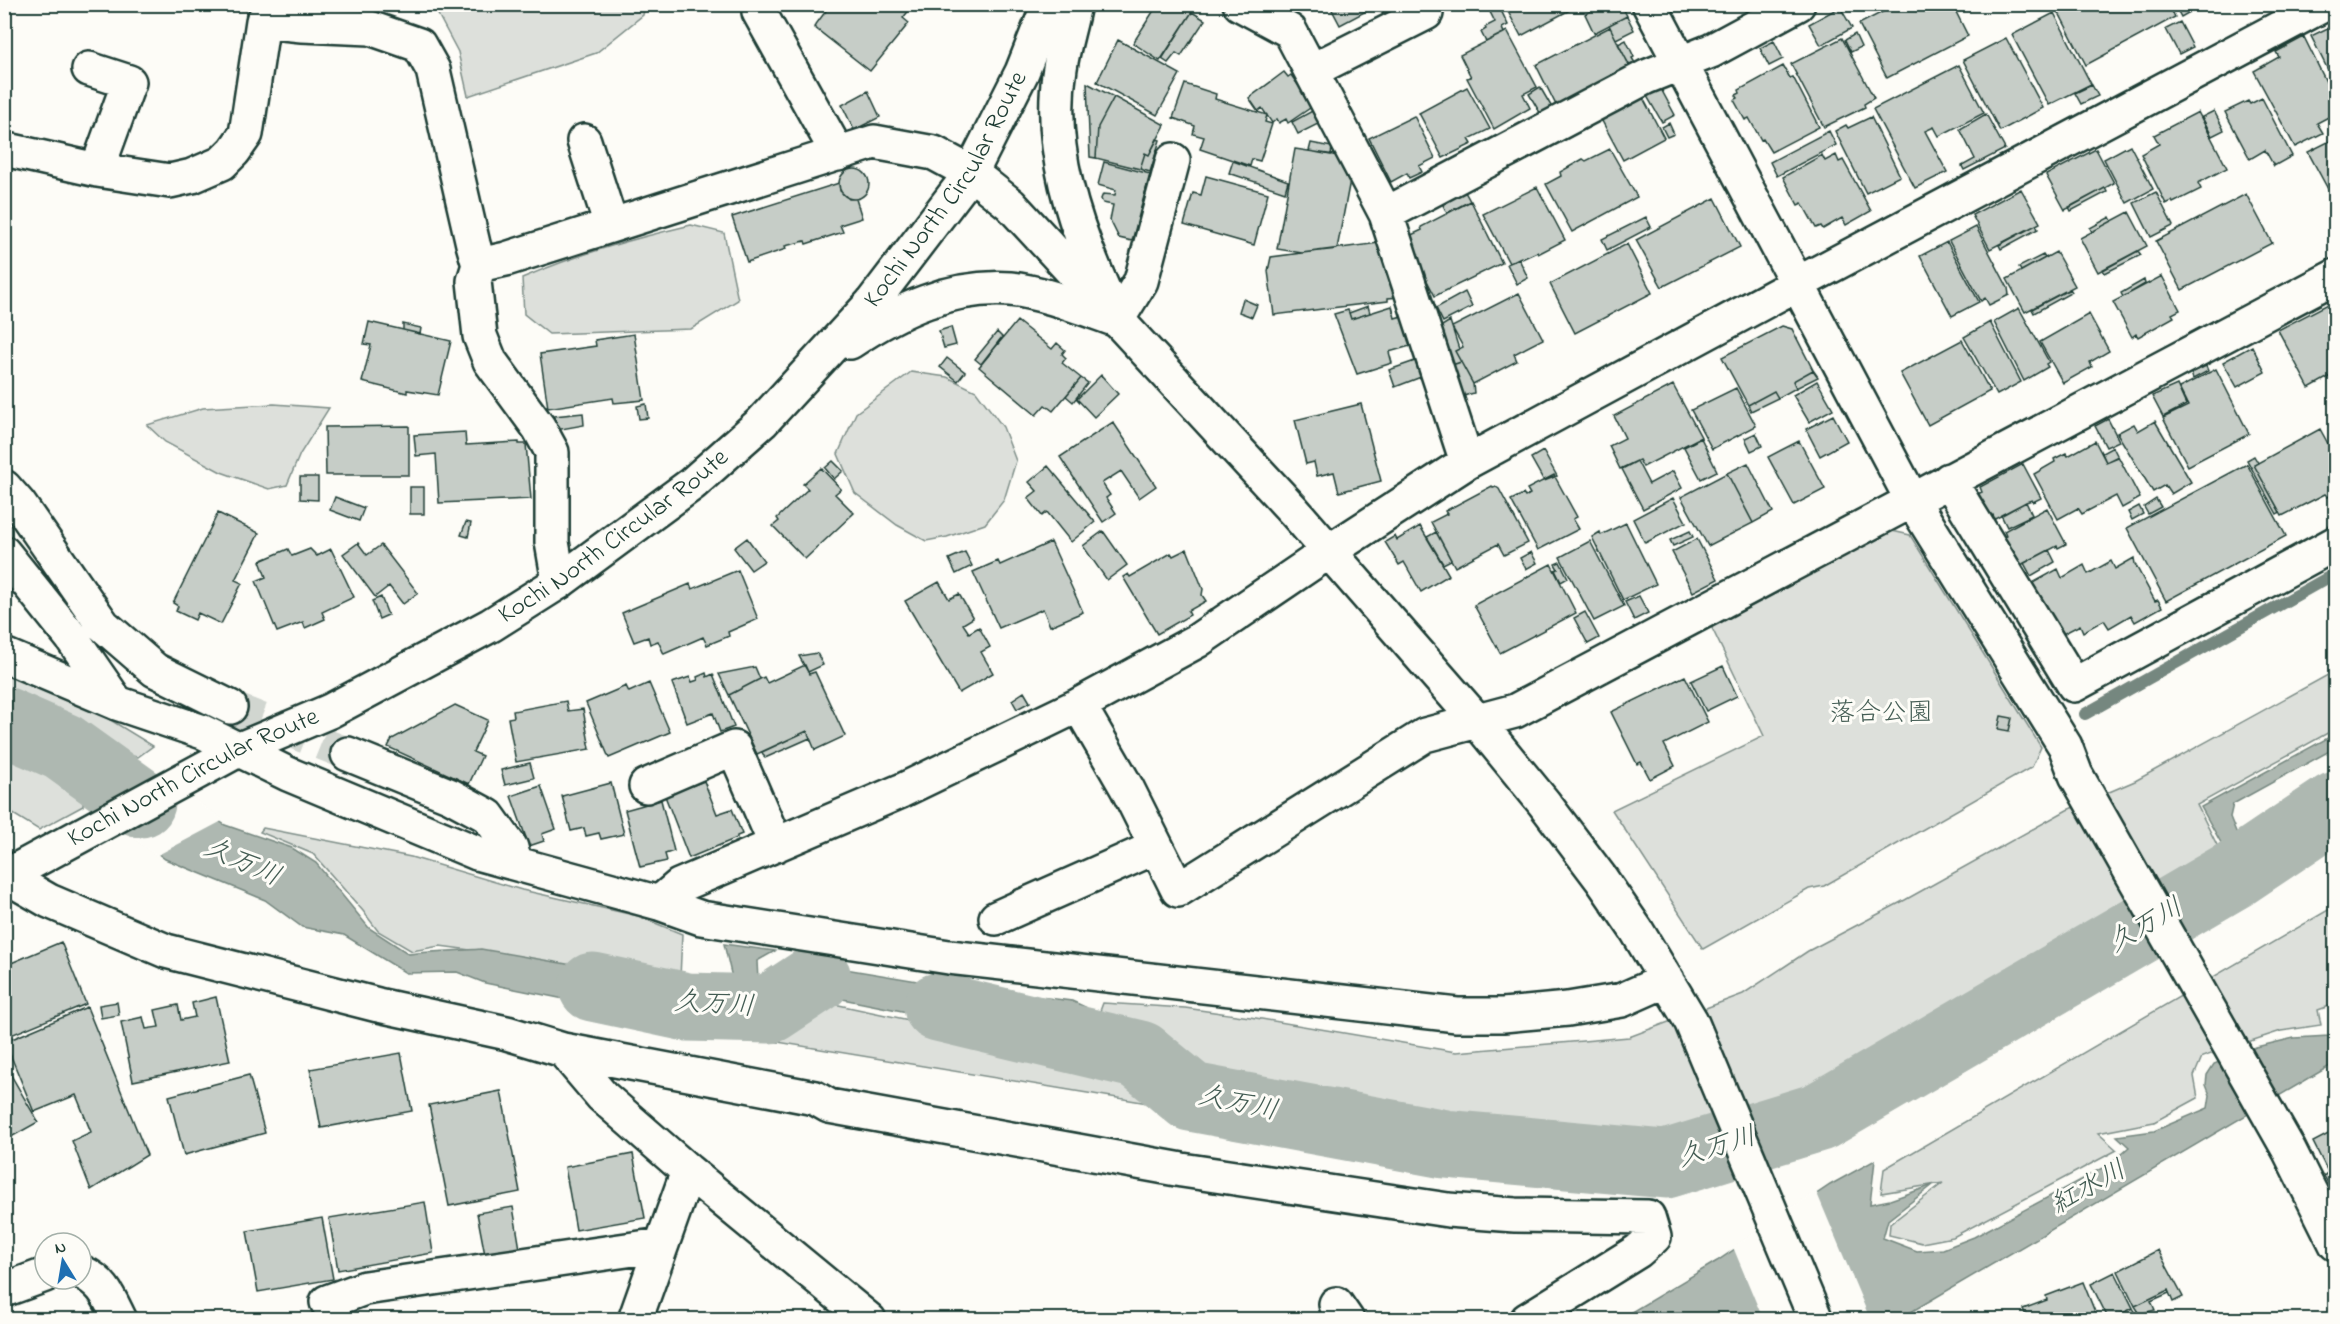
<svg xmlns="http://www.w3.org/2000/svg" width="2340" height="1324" viewBox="0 0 2340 1324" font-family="'Indie Flower','Klee One',sans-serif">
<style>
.green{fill:#dde0db;stroke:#7e8e88;stroke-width:1.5}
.water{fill:#aeb8b1;stroke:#75877f;stroke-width:1.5}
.pier{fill:#fdfcf7}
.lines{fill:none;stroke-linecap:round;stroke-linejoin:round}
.stream{stroke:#75877f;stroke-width:12}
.river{stroke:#aeb8b1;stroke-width:69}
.building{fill:#c6cdc7;stroke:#1f3d34;stroke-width:1.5}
.minor-tunnel{stroke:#d1d6d0;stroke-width:33;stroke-dasharray:33 16;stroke-linecap:butt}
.minor-casing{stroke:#1f3d34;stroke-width:38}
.major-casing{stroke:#1f3d34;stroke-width:38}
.minor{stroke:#fdfcf7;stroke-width:33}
.major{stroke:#fdfcf7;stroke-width:33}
.labels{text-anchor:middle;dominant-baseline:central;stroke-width:6;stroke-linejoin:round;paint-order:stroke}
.street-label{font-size:26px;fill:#1f3d34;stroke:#fdfcf7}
.park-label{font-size:26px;fill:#455e55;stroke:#fdfcf7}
.water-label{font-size:27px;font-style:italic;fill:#435c53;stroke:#fdfcf7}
</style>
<rect width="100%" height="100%" fill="#fdfcf7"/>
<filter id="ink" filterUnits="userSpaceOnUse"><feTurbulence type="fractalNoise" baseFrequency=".0167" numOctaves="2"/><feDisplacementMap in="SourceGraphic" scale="12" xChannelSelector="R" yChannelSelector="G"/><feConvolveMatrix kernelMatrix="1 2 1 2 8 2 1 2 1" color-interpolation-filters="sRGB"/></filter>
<g filter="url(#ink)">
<path class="green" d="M433,5H645L643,15L596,53L468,96L458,52Z
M691,225L724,233L738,300L691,329L549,334L524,314L522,278C578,254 632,239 691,225Z
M911,372L947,377L976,391L1003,427L1016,461L1004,500L985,524L947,537L926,541L897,525L855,493L838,454L856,413Z
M274,404L329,408L300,454L287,485L269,489L221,472L165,442L147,425L203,408Z
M1892,531L1910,535L2041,747L2032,767L1824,886L1809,889L1703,949L1612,810L1764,736L1711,626Z
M4,671L104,716L153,746L138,757L103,752L5,710Z
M2335,671V729L2197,805L2228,867L1852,1075L1840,1097L1789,1115L1647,1153L1218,1089L1164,1059L1103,1039L1044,1027C1053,1017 1066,1009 1080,1009C1087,1010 1093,1012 1100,1011L1103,1003L1185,1008L1250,1017L1456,1052L1629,1037L1743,994L1808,951L1905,900L2067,810L2135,781Z
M4,729L49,748L54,757L84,776L83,806L39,830L5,809Z
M263,828L411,857L522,890L638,916L682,934L680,978L665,985L485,952L440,946L412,951L378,931L363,911L313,854L260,832Z
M2335,906V1004L2318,1010L2321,1025L2281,1031L2202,1057L2194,1076L2198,1098L2154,1122L2098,1133L2117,1150L1953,1237L1922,1243L1889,1235L1890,1224L1943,1183L1881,1193L1884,1169Z
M806,998L1012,1042L1031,1036L1134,1067L1173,1098L1202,1112L742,1036L738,1027L780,1035Z"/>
<path class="water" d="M2335,734V748L2233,804L2230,817L2243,849L2233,864L2201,807Z
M61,739L92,753L127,758L225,825L292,848L316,863L369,928L409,954C434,951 457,951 481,949L686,985L688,1024L485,983L457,972L406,973L344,935L302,927L265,900L165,859L92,803L88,775L65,754Z
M724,944L775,951L757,961L758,981L792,976L798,961L941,985L1072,1001L1085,1007L1056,1012L1048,1020L1015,1037L907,1012L813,993L792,1009L790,1032L730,1030L734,986Z
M2335,1013V1063L1899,1319L1618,1320L1717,1261L1830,1185L1875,1160L1870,1204L1890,1200L1933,1185L1888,1220L1883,1238L1917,1251L1943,1249L1974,1237L2108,1165L2129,1147L2117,1136L2154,1131L2208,1108L2210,1095L2206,1085L2207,1075L2214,1064L2256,1047L2294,1038L2329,1036L2332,1014Z"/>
<path class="pier" d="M134,759L224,820L156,856L89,803L87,783Z
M1816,1191L1870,1319H1763L1733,1247Z"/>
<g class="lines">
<path class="stream" d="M2085,714L2336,573"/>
<path class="river" d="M4,721L63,747L141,803
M593,987L687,1007L770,1009L817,978
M938,1007L1140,1055L1191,1097L1445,1144L1666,1164L1819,1117L2235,874L2336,806"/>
</g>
<path class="building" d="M831,4H914L903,18L909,23L870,71L814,27Z
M1158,4H1180L1192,12L1160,61L1133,43Z
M1329,4H1373L1374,7L1340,25Z
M1377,4H1398V5L1382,13Z
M1495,4H1498L1508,25L1502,28L1504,33L1486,42L1481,32L1486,29L1485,27L1495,22L1488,8Z
M1504,4H1581L1521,36Z
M1604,4H1621L1627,16L1594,33L1585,14Z
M1898,4H1952L1968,36L1887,78L1859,24Z
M2065,4H2168L2175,17L2086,65L2057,9Z
M2174,4H2204L2181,17Z
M1840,7L1852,28L1821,45L1809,24Z
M1192,12L1205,20L1181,56L1176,53L1168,63L1162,59Z
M2054,13L2091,84L2049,105L2012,35Z
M1627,16L1634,30L1616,39L1609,25Z
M2180,22L2193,47L2179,54L2166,29Z
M2336,24V86L2311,36Z
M1610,27L1630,67L1572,97L1575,102L1562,108L1560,103L1556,105L1536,65Z
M1507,31L1537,87L1523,94L1530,108L1494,129L1467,78L1471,77L1460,55Z
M1855,34L1861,47L1851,52L1845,40Z
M2304,37L2336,102V113L2317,123L2323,133L2295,147L2254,71L2279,57L2276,52Z
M1842,38L1874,98L1864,104L1865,107L1824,127L1791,64Z
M2006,38L2043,108L2000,131L1963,60Z
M1118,40L1180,74L1157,115L1097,82Z
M1626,40L1634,57L1632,58L1635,63L1630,66L1618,44Z
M1774,41L1783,59L1769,66L1760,48Z
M1959,65L1984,113L1939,136L1934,127L1925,131L1947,172L1915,188L1873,109Z
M1783,66L1790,78L1793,77L1819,127L1771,152L1763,139L1761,140L1749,118L1745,120L1734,100L1738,98L1736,95L1740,93L1739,90Z
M1284,72L1288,77L1291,75L1313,106L1288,123L1286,119L1279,123L1277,119L1272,123L1262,108L1258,111L1249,98Z
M1087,83L1114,97L1098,127L1096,158L1090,157Z
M1185,84L1216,94L1215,99L1267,115L1265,122L1272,124L1260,161L1252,159L1250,166L1200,149L1204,137L1193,134L1195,126L1173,118Z
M2092,85L2098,96L2081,104L2075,93Z
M1467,87L1490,129L1469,139L1472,144L1443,158L1419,113Z
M1540,87L1554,111L1543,118L1529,94Z
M1661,89L1675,115L1662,122L1647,96Z
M868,91L880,117L854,130L842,105Z
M1642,96L1664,138L1623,160L1601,119Z
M1114,97L1165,125L1149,155L1145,153L1140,169L1096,158L1098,127Z
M2262,98L2292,156L2274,166L2265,150L2250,159L2225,112L2248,101L2250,104Z
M1314,110L1320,123L1298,134L1292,122Z
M2214,111L2224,130L2212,136L2202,117Z
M2198,112L2227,168L2198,183L2201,189L2173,203L2172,201L2166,204L2141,154L2159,144L2154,135Z
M1986,114L2005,149L1964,170L1962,166L1975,159L1960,129Z
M1414,116L1435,158L1419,166L1422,172L1409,178L1407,173L1391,182L1369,138Z
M1871,117L1900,176L1866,193L1835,131L1846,125L1848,128Z
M1669,123L1674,134L1667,137L1662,127Z
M1829,131L1836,145L1777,176L1770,162Z
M2336,138V204L2308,152Z
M1157,139L1160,140L1150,172L1140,169L1145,153L1149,155Z
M1311,143L1332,147L1331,155L1309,151Z
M2130,145L2153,189L2127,203L2104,159Z
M1295,149L1341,156L1351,175L1337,249L1302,253L1277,249Z
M1610,149L1637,197L1572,232L1546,184L1561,176L1560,172L1583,159L1586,161Z
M2096,149L2114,183L2065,210L2046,175Z
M1822,155L1825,161L1836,155L1839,162L1843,160L1871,211L1846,225L1842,218L1823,229L1821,226L1816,228L1802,203L1798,205L1783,177Z
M1233,161L1288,181L1285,192L1229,173Z
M1104,162L1150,174L1132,241L1119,238L1110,220L1113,205L1103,203L1101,199L1103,194L1115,195L1116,190L1098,185Z
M839 184a15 15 0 1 1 30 0a15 15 0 1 1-30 0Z
M1206,176L1268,193L1254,245L1184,225L1193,193L1201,195Z
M839,183L840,191L849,199H856L862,218L840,225L843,232L806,244L805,241L785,246L786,249L747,262L732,217Z
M1537,187L1565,240L1538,254L1537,252L1522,259L1521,257L1509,263L1483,214Z
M2105,188L2107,192L2071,211L2069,207Z
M2021,189L2040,223L1990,249L1972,215Z
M1464,190L1470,201L1447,213L1441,201Z
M2156,192L2173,226L2151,237L2134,203Z
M2246,194L2272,243L2182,290L2156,241Z
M1715,198L1740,247L1662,287L1636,240Z
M1471,201L1502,263L1435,296L1410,248L1414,246L1409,236L1422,230L1421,227Z
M2129,212L2147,246L2098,272L2080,238Z
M1646,217L1651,227L1607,250L1602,239Z
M2110,217L2112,221L2092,232L2090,228Z
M2036,225L2038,229L2001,249L1999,245Z
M1976,227L2008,288L2009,295L1989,305L1985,298L1981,301L1949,241Z
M1947,242L1979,302L1952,316L1920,256Z
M1379,243L1381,253L1383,252L1399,297L1388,298V301L1274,315L1268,271L1271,257Z
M1627,244L1652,293L1575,333L1550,284Z
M2138,251L2141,255L2105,273L2103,270Z
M2056,252L2075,286L2025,312L2007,279Z
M2043,255L2045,258L2021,271L2019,267Z
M1519,259L1528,278L1517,284L1507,264Z
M2162,276L2180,310L2172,314L2174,317L2138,337L2136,334L2132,337L2113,302Z
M2144,280L2145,284L2123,297L2121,293Z
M2070,289L2072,292L2034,313L2032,309Z
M1465,292L1472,307L1443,322L1436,308Z
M1519,293L1543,339L1514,354L1517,361L1473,384L1455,351L1463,347L1452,327Z
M1243,299L1257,305L1252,317L1239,312Z
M2336,300V373L2309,388L2278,330Z
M1368,306L1370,313L1351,319L1349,313Z
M1392,306L1395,318L1402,316L1411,343L1409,344L1410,346L1389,352L1392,363L1357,374L1334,314L1348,310L1351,319Z
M2019,308L2049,362L2046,364L2048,367L2024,381L1994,322Z
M2089,314L2109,351L2090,362L2092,367L2063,383L2040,342Z
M1017,321L1052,349L1057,343L1065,350L1062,354L1066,358L1062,363L1081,378L1053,411L1045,405L1036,415L979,367Z
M1450,321L1459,349L1455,351L1461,362L1449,366L1437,329Z
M369,322L451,341L438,395L407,390V393L362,382L371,345L364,344Z
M1990,322L2021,382L1997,395L1964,337Z
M403,324L421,328L420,334L403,330Z
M1782,326L1792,329L1813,370L1793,381L1796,388L1778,398L1774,391L1748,405L1722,357Z
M951,327L956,345L944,348L939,331Z
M997,332L1002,337L981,364L975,359Z
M634,334L644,400L614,403L613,398L548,408L540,354L596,346L595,340Z
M1962,340L1990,391L1928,425L1900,373Z
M2252,346L2265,372L2237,387L2223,362Z
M947,358L965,372L958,381L940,367Z
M1415,361L1421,377L1395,387L1389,370Z
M1461,362L1473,384L1474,393L1460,397L1449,366Z
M2206,366L2208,371L2193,379L2191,373Z
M2216,369L2249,434L2188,466L2163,418L2188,406L2179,388Z
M1813,370L1818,377L1796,388L1793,381Z
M1101,375L1118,394L1094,417L1077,399Z
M1081,378L1088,383L1073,402L1066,396Z
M1817,381L1833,409L1809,422L1793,395Z
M1673,385L1701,437L1643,467L1639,460L1620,469L1609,446L1625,438L1614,416Z
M2177,385L2186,405L2163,417L2152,396Z
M1736,388L1756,426L1712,449L1691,410Z
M1774,391L1778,398L1751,411L1748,405Z
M646,404L648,418L639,419L637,406Z
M1361,404L1381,481L1339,492L1334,472L1317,476L1314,462L1306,464L1295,420Z
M583,413L584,425L556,430L554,416Z
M1833,415L1847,441L1820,456L1806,429Z
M2108,419L2119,441L2106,447L2095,426Z
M2155,421L2191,482L2171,494L2165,485L2153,492L2117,433L2134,424L2138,431Z
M1113,422L1156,486L1139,498L1121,471L1102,483L1110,495L1106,498L1116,513L1103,522L1060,457Z
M409,426V475H326L325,427Z
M2320,429L2331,449L2336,447V493L2328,497L2325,494L2282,516L2254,465Z
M465,432L466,445L519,442V444H526L531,499L439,503L436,454L416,456L414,435Z
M1756,433L1762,446L1751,451L1745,438Z
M1701,438L1717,471L1701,479L1684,447Z
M1799,441L1825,489L1794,505L1768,457Z
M2095,441L2106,462L2118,456L2140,498L2122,508L2116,496L2082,514L2078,508L2058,519L2034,474L2055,462L2054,459L2066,453L2068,456Z
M2113,447L2118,457L2106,462L2102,453Z
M1543,451L1557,476L1544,481L1531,458Z
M2254,456L2258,463L2254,465L2280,512L2277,514L2247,460Z
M833,461L843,471L834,479L825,468Z
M1637,461L1649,484L1673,471L1682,488L1643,509L1622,469Z
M1748,463L1773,512L1753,523L1727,473Z
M2023,464L2041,498L2033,502L2032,500L2026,502L1995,519L1993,515L1990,518L1977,494L1982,492L1980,487Z
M2247,464L2286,536L2166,601L2127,528Z
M1048,466L1095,522L1071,542L1047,512L1042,516L1028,498L1037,491L1029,482Z
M821,468L841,489L835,494L854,513L805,559L773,526L779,521L777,518L808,489L803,484Z
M1727,473L1753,523L1708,546L1681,497Z
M1554,475L1577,517L1573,519L1579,529L1538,550L1511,500L1523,494L1525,497L1530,494L1527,489Z
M300,477H318V500L300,499Z
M1492,486L1493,488L1496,487L1499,489L1528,543L1504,555L1498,544L1455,567L1431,522L1447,514L1445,511Z
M410,487H424V514H410Z
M335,497L364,508L359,521L330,510Z
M1673,498L1686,522L1645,543L1633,519Z
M2156,499L2161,507L2148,514L2144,507Z
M2026,502L2032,515L2007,527L2001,515Z
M2139,506L2143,514L2132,520L2128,512Z
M2047,508L2066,544L2058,548L2057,546L2021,565L2019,562L2015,565L2001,539L2006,536L2004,531Z
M218,513L259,533L235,580L242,583L221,624L198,613L195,620L176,611L178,606L173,603Z
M466,522L471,523L468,537L461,535Z
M1626,523L1656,584L1623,600L1592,537L1600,532L1601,535Z
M1420,526L1449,575L1421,592L1404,562L1399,565L1385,542L1395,536L1397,540Z
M1103,531L1127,565L1107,580L1083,546Z
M1690,531L1693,537L1673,546L1670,540Z
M1436,532L1451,560L1443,564L1427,537Z
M747,538L764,561L751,570L734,548Z
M1697,539L1718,579L1693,592L1672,552Z
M1590,541L1624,606L1594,621L1560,557Z
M1051,542L1083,612L1050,626L1043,609L999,628L973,572L998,561L1000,565Z
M358,543L367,555L381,545L418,593L403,604L389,586L375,597L343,554Z
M288,549L292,556L310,549L317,556L331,549L354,597L322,612L325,619L305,628L303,622L277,632L256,581L266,577L260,561Z
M1187,549L1203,589L1202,595L1206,601L1188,611L1190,615L1157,634L1123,577L1128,574L1130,577L1171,553L1173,556Z
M2049,550L2055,562L2031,576L2024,563Z
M965,552L972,566L956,574L949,559Z
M1531,552L1537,563L1526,569L1520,558Z
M2134,558L2135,564L2155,601L2158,600L2162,607L2135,622L2131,615L2109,628L2104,620L2083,632L2080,625L2057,637L2029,585L2058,569L2062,578L2084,565L2088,574L2111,561L2115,569Z
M1560,562L1568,578L1561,582L1555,570L1558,569L1555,564Z
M1551,564L1576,613L1500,653L1474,605Z
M738,570L758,619L728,632L729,636L707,645L703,637L664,654L658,641L650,644L648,637L634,642L622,613L690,584L692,589Z
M939,582L949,599L959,594L973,618L963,624L969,633L979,627L990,647L981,652L993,673L959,693L905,601Z
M1639,596L1648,613L1634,620L1625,602Z
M381,597L388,615L379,619L372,601Z
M1585,612L1599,638L1588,644L1574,618Z
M817,653L823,665L808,672L799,656Z
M805,665L809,674L815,672L845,736L815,750L807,731L757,754L729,695L760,679L764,677L767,683Z
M1723,666L1737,696L1706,711L1691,681Z
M755,667L760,679L729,695L719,674Z
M706,673L707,677L713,674L734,727L720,732L713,713L687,723L672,683L690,677L692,682L698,680L697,677Z
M1685,676L1708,722L1664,744L1675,766L1650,779L1641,762L1637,764L1611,712Z
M649,683L670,732L609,758L586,703L626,686L629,692Z
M1024,692L1030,702L1017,709L1012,700Z
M566,701L568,711L583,709L590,749L516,762L508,718L514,717L513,711Z
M455,705L488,720L473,752L482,756L469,784L388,747L392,739Z
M2001,716L2012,718L2009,731L1998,729Z
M807,731L810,738L765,758L762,752Z
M530,763L534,778L505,785L501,770Z
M704,781L717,814L732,809L742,834L737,836V838L689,858L665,796Z
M611,783L624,834L601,839L599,833L586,836L584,828L571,831L562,796Z
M541,786L556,829L542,834L544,841L529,846L511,796Z
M661,800L674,851L665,854L667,861L640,867L625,810Z
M61,942L86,1004L4,1038V966Z
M216,997L230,1061L133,1081L121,1022L143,1017L146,1029L159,1027L155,1010L178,1005L181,1020L195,1017L192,1003Z
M117,1002L119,1015L101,1018L99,1005Z
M87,1007L147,1155L91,1190L72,1141L91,1132L76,1095L34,1112L5,1042Z
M401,1053L412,1111L321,1128L310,1069Z
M4,1063L38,1122L4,1141Z
M249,1075L265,1133L184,1155L169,1096Z
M501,1091L520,1192L449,1206L429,1105Z
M2336,1130V1197L2324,1176L2328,1172L2313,1142Z
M633,1154L645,1218L576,1230L565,1167Z
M425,1202L433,1253L338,1270L329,1218Z
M513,1207L520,1249L485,1255L477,1213Z
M322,1218L333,1279L258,1292L247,1231Z
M2158,1250L2183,1297L2173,1302L2168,1290L2135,1306L2118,1271Z
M2115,1272L2133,1308L2109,1320L2091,1284Z
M2083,1282L2097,1317L2091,1320H2028L2023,1309L2047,1300L2046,1296Z
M2168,1290L2169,1293L2151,1301L2155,1310L2140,1314L2135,1306Z
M2133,1308L2137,1315L2110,1320Z"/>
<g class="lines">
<path class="minor-tunnel" d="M230,707L348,754"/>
<g class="minor-casing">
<path id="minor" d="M1074,4C1070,26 1063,46 1060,68C1047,147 1074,225 1106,296
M1240,4L1290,31L1386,214L1467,462
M1649,4L1912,500L2065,746L2076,775L2289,1150L2336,1244
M759,12L838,154
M89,69L129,82L97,170
M1311,71L1426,13
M584,141L611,225
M4,149L97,170L170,181L192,176L222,163L234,151L246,134L263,21L302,25L370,28L419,45L433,70L473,244L479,265L474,281L480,336L490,361L539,428L552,452V542L559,582
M1386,214L1646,77L1711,51L1798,4
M479,265L506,259L874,142L934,153L971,173L1010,204L1294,511L1360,587L1477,721L1544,803L1602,880L1637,931L1691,1021L1816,1320
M1117,320L1141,281L1173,160
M1949,480L2074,685L2336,543
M4,487L19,504L103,625L155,670L230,707
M4,553L72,638L117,703
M4,655L117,703L203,732L288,774L477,853L659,903L701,918L949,957L1457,1015H1503L1568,1009L1622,1000L1667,980
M1079,705L1127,788L1178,890L1425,735L1515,711L2336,276
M348,754L451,796L488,816L511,848L515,863
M646,786L734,748L776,845
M4,875L49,901L166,951L378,1005L507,1033L563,1050L815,1098L829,1106L1182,1170L1448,1210L1515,1215L1648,1217L1654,1237L1638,1251L1527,1320
M659,903L679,886L901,791L1079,705L1197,641L1328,552L1467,462L1797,284L2325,4
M996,918L1156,847
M563,1050L602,1096L688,1171L869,1320
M81,1272C104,1282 109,1298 120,1320
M4,1290L45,1275
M327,1302L365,1288L661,1245
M1336,1304L1347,1320
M635,1320L688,1171"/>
</g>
<g class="major-casing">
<g id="major">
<path d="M850,342C898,310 951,285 1010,289C1043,292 1085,309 1117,320"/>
<path id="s1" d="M4,877L240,749L330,711L491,625L559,582L692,484L762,422L871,304L971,173L1022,72L1049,4"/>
</g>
</g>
<use href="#minor" class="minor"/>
<use href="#major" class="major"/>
</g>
</g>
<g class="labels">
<g class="street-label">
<text stroke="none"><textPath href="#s1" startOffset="1186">Kochi North Circular Route</textPath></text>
<text stroke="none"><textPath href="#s1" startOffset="700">Kochi North Circular Route</textPath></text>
<text stroke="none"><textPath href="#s1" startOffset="214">Kochi North Circular Route</textPath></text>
</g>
<g class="park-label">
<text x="1881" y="714">落合公園</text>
</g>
<g class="water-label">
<text transform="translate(242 863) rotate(24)">久万川</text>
<text transform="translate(2146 926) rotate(-30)">久万川</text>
<text transform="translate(714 1005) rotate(4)">久万川</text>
<text transform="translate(1238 1104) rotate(12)">久万川</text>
<text transform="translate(1717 1148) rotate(-17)">久万川</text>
<text transform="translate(2089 1188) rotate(-29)">紅水川</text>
</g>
</g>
<rect width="2340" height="1324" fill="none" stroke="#fdfcf7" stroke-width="24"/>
<rect x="12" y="12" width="2316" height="1300" fill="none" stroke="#1f3d34" stroke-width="2" filter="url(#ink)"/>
<g transform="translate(63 1261) rotate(349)"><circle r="28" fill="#fdfcf7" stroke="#a4b0a9" stroke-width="1.5"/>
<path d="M0-4.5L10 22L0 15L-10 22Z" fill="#1f6fb2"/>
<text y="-9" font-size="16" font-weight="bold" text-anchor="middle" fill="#1f3d34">N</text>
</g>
</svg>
